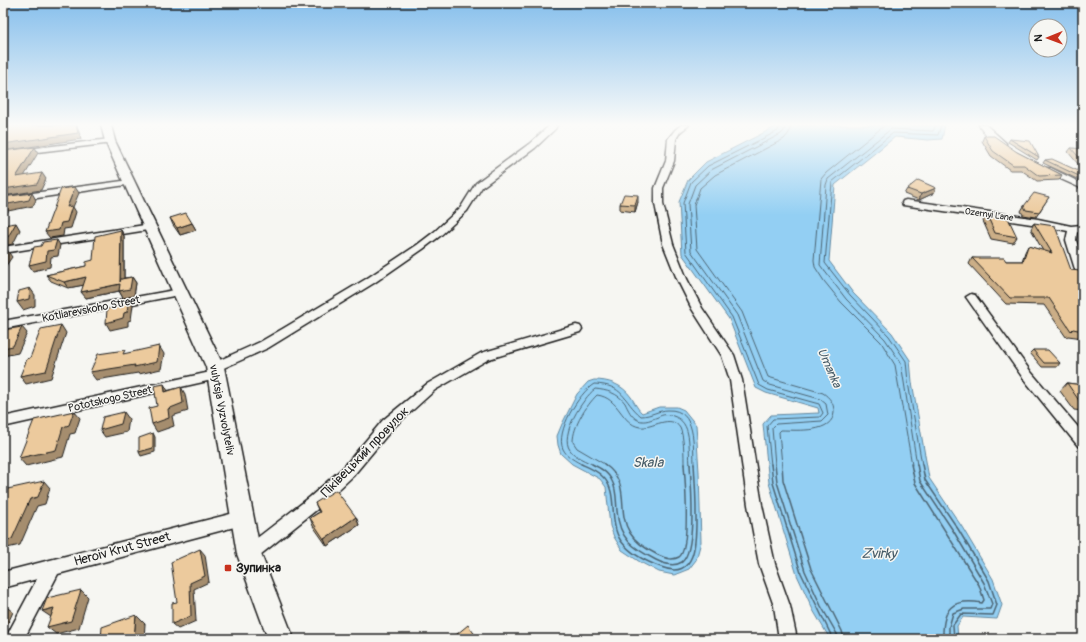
<svg xmlns="http://www.w3.org/2000/svg" width="1086" height="642" viewBox="0 0 1086 642" font-family="Pangolin,sans-serif">
<style>
.water{fill:#93cff3;stroke:#63879d}
.lines{fill:none;stroke-linecap:round;stroke-linejoin:round}
.shore-far1{stroke:#4c6472;stroke-width:1}
.shore{stroke:#4c6472;stroke-width:1.5}
.minor-casing{stroke:#1c1c1c;stroke-width:3}
.secondary-casing{stroke:#1c1c1c;stroke-width:3}
.minor{fill:#f6f6f2;fill-rule:evenodd}
.secondary{fill:#f6f6f2;fill-rule:evenodd}
.wall{fill:#cbae87;stroke:#1c1c1c}
.shaded-wall{fill:#a58d6e;stroke:#1c1c1c}
.building{fill:#ecca9d;stroke:#1c1c1c}
.poi-dot{fill:#c8321e;stroke:#f6f6f2;stroke-width:1.5}
.labels{text-anchor:middle;dominant-baseline:central;stroke-width:3;stroke-linejoin:round;paint-order:stroke}
.far-street-label{font-size:9px;fill:#1c1c1c;stroke:#f6f6f2}
.street-label{font-size:11px;fill:#1c1c1c;stroke:#f6f6f2}
.water-label{font-size:12px;font-style:italic;fill:#465b67;stroke:#f6f6f2}
.near-street-label{font-size:13px;fill:#1c1c1c;stroke:#f6f6f2}
.near-poi-label{font-size:13px;font-weight:bold;fill:#1c1c1c;stroke:#f6f6f2;text-anchor:start}
.near-water-label{font-size:14px;font-style:italic;fill:#465b67;stroke:#f6f6f2}
</style>
<rect width="100%" height="100%" fill="#f6f6f2"/>
<filter id="ink" filterUnits="userSpaceOnUse"><feTurbulence type="fractalNoise" baseFrequency=".025" numOctaves="2"/><feDisplacementMap in="SourceGraphic" scale="8" xChannelSelector="R" yChannelSelector="G"/><feConvolveMatrix kernelMatrix="1 2 1 2 8 2 1 2 1" color-interpolation-filters="sRGB"/></filter>
<g filter="url(#ink)">
<path class="water" d="M779,125H945L942,139L928,140L895,137L835,185L829,261L853,293L892,333L910,360L912,382L929,478L962,527L993,579L1002,605L997,619L963,617L957,626L958,639H830L813,610L797,575L769,483L763,424L771,415L819,413L818,408L766,393L756,388L729,319L682,254L679,202L688,180L706,162Z
M594,380C608,380 622,384 631,397C635,403 636,407 642,413L659,407H677L684,410L696,425L699,472L701,542L696,560L689,569L674,575L659,572L640,562L622,550L614,537L610,526L606,487L600,479L572,464L561,454L558,445L557,436L562,424L577,394L588,382Z"/>
<g class="lines">
<path class="shore-far1" d="M885,125L826,173L821,179L814,260L815,267L824,281L841,302L881,342L895,365L912,465
M583,465C576,461 567,457 563,449C555,432 579,393 594,384C625,385 622,400 641,416C651,416 659,410 668,410C697,409 693,446 694,465
M594,465C586,461 575,457 570,450C559,435 583,398 595,389C606,390 618,393 625,403C628,409 631,417 638,420C645,423 652,419 658,417C663,414 668,414 673,416C693,422 688,448 690,465
M606,465L577,448L573,442C573,426 586,406 597,395C620,398 621,424 640,427C652,429 671,413 680,428C684,436 684,455 684,465
M771,465L767,426L773,419L820,417L823,413L819,404L768,390L759,385L732,317L686,252L683,203L691,182L708,166L778,131L780,125
M775,465L772,428L776,424L822,421L828,415L826,404L820,399L770,385L763,381L737,315L691,251L688,204L695,185L711,170L781,134L784,131L785,125
M782,465L779,432L781,430C797,430 834,434 834,411C834,403 829,397 823,393L768,377L742,312L697,249L694,205L700,188L715,175L784,139L789,133L791,125
M917,465L901,363L885,339L846,299L820,265L826,185L828,179L891,129L933,131L936,125
M922,465L908,382L906,361L889,336L850,295L825,263L832,182L893,133L938,135L941,125"/>
<path class="shore" d="M581,464C588,467 596,470 602,476C620,492 607,521 621,541C630,553 647,562 661,567C699,582 696,535 696,512C696,496 695,480 694,464
M592,464C600,468 608,472 612,481C617,490 616,501 617,511C619,539 633,548 656,560C664,564 674,567 682,562C697,550 691,483 690,464
M604,464C633,484 615,509 630,533C636,543 648,550 658,555C665,558 672,561 679,557C691,549 685,479 684,464
M771,464L773,483L801,573L833,639
M775,464L777,482L805,571L821,606L837,634L838,639
M782,464L783,480L811,569L842,631L844,639
M911,464L915,483L979,585L984,600L982,603C952,598 942,608 943,639
M917,464L920,481L954,532L984,583L992,604L990,609H964L953,613L949,627V639
M922,464L925,480L958,529L989,581L997,605L993,615L961,614L953,625L954,639"/>
<g class="minor-casing">
<path id="minor" d="M550,125H557L555,129L535,148L482,187L467,211L440,236L423,249L374,283L268,348L217,371L221,372L223,375L221,378L3,427V417L215,371L211,370L209,367L211,364L260,342L284,328L366,279L417,245L434,232L461,207L476,183L529,144Z
M681,125H689L680,132L676,139L674,161L663,188V204L673,244L687,279L702,308L734,355L742,380L762,505L775,564L790,606L797,639H779L774,606L759,564L748,505L730,380L722,356L692,309L677,279L663,244L655,204V188L666,161L668,139L675,130Z
M979,125H986L1006,143V147C995,148 985,133 979,125Z
M110,139L114,141L113,143L3,156V152Z
M1045,168H1051L1083,184V189L1045,172Z
M130,180H133V184L3,203V197Z
M906,200L1038,219L1071,226L1081,225L1083,234L1077,232L1076,240L1083,263V282L1078,279L1066,240L1068,231L1038,225L903,205L902,203L903,201Z
M151,224L156,227L154,229L3,253V247Z
M180,289L185,292L184,294L3,329V321Z
M971,294L975,295L1031,372L1083,433V447L1078,446L1023,378L966,297Z
M576,325L580,326L582,329L580,332L489,359L435,390L393,428L353,476L320,507L255,559L249,562L243,559L241,554L243,549L310,497L343,468L383,420L427,384L481,353Z
M242,511L247,513L250,518L247,523L242,525L58,574L24,639H5L37,579L3,588V572Z"/>
</g>
<g class="secondary-casing">
<path id="secondary" d="M101,125H111L115,141L224,367L261,554L294,639H268L237,554L206,367L105,141Z"/>
</g>
<use href="#minor" class="minor"/>
<use href="#secondary" class="secondary"/>
</g>
<path class="wall" d="M984,136L1017,152L1062,175L1059,180L1037,181L1021,170H1010L991,156L982,141Z
M1010,139L1039,157L1037,160L1008,142Z
M1071,148L1083,149V170L1068,152Z
M1045,160L1083,173V179H1077L1043,163Z
M907,189L934,193L919,200L904,194Z
M1049,197L1036,217L1023,215L1021,211L1024,206Z
M638,202L635,212L620,210V204Z
M987,215L1017,237L1013,243L991,239L983,221Z
M170,218L192,223L196,230L180,235L173,225Z
M1034,223L1071,270L1083,275V338L1068,336L1066,337L1044,305L1006,304L969,264L972,258L1006,261H1022L1025,252L1028,246L1043,251L1031,229Z
M121,230L124,236V278L132,277L136,283L134,296L123,298L119,291L86,298L83,285L68,288L51,281L46,275L86,266L93,260Z
M1033,350L1060,363L1057,367H1042L1030,353Z
M1067,383L1083,385V411L1074,410L1060,391Z
M315,503L356,517L359,525L327,546L313,526L310,518L319,512Z"/>
<path class="shaded-wall" d="M76,125H77L81,139L3,151V144Z
M35,147L38,153L20,183L16,177Z
M42,173L46,179L41,190L3,196V189Z
M75,187L79,193L73,207L76,212L71,228L64,229L63,236L50,238L45,232L61,223Z
M936,188L934,193L919,200L921,194Z
M32,193L36,200L33,206L3,212V205Z
M638,195V202L635,212V205Z
M16,223L20,230L13,244L3,246V238Z
M192,223L196,230L180,235L177,228Z
M121,230L124,236V288L120,282Z
M57,240L60,245L58,256L51,257L50,267L33,271L29,265L47,251Z
M3,247L6,251L7,250L12,257L3,270Z
M86,277L90,284L68,288L64,282Z
M132,277L136,283L134,296L123,298L119,291Z
M120,284L124,290L86,298L81,292Z
M30,288L35,295V306L23,310L17,302Z
M129,298L133,305L131,320L128,321V326L110,330L106,323L124,313Z
M61,325L66,333L51,378L26,384L20,376Z
M22,327L27,333L18,353L3,356V348Z
M159,346L164,354L161,369L139,374L138,373L96,380L90,372Z
M164,384L168,391L165,392Z
M181,387L185,394L188,411L172,416L174,426L157,432L152,424L168,409Z
M74,411L80,418L75,433L70,434L63,457L26,466L19,458L63,427Z
M124,412L129,419L127,432L105,437L100,430Z
M153,433L155,437V452L141,456L139,452Z
M44,481L50,488L45,504L37,506L20,545L3,549V541L30,499Z
M356,517L359,525L327,546L324,539Z
M200,549L205,555L209,582L194,589L196,621L178,629L172,624L190,583Z
M81,590L88,597L79,628L56,634L47,627Z
M4,605L13,612L3,634V608Z
M54,608L51,617L42,611Z
M136,615L145,624L144,639H134Z"/>
<path class="building" d="M3,125H76L78,133L3,144Z
M984,136H994L1017,152L1062,175L1039,176L1024,165H1013L993,151Z
M1010,139L1030,141L1039,157Z
M35,147L16,177L42,173L37,184L3,189V151Z
M1071,148L1083,149V162Z
M1052,159L1083,173V176H1079L1045,160Z
M918,180L936,188L921,194L907,189Z
M75,187L67,207L72,206L67,222L61,223L59,230L45,232L61,189Z
M32,193L29,200L3,205V197Z
M1034,193L1049,197L1039,212L1026,210L1024,206Z
M624,194L638,195L635,205L620,204Z
M186,213L192,223L177,228L170,218Z
M987,215L1008,218L1017,237L995,233Z
M16,223L8,237L3,238V225Z
M1034,223L1055,226L1071,270L1080,271L1083,275V331L1073,329L1071,331L1049,298H1010L972,258H1004L1006,261H1023L1028,246L1052,253Z
M121,230L120,282L121,279L132,277L130,289L119,291L120,284L81,292L86,277L64,282L46,275L86,266V262L93,260L95,236Z
M57,240L54,250L47,251L46,261L29,265L34,247L41,246L43,242Z
M7,250L3,256V251Z
M30,288L29,299L17,302L19,291Z
M129,298L127,312L124,313L123,318L106,323L107,309L116,307L117,300Z
M61,325L46,371L20,376L27,359L30,358L41,329Z
M22,327L13,346L3,348V330Z
M159,346L157,362L134,367L135,365L90,372L98,354L125,350L123,354Z
M1033,350H1048L1060,363H1044Z
M1067,383L1083,385V403L1080,402Z
M164,384L165,392L181,387L183,403L168,409L169,418L152,424L149,408L157,406L154,386Z
M74,411L69,425L63,427L56,450L19,458L34,420Z
M124,412L121,424L100,430L103,417Z
M153,433V448L139,452V438Z
M44,481L38,497L30,499L12,539L3,541V490Z
M336,490L356,517L324,539L310,518L320,512L315,503Z
M200,549L205,576L190,583L191,616L172,624V603L177,602L171,562Z
M81,590L71,621L47,627L54,608L42,611L47,598Z
M136,615L134,639H100H101L102,627Z
M468,625L478,639H451Z"/>
</g>
<linearGradient id="sky" x2="0" y2="1"><stop stop-color="#86bfec"/><stop offset="0.58" stop-color="#fbfbf9"/><stop offset="1" stop-color="#fbfbf9" stop-opacity="0"/></linearGradient>
<rect width="1086" height="215" fill="url(#sky)"/>
<rect class="poi-dot" x="224" y="564" width="8" height="8" rx="2"/>
<g class="labels">
<g class="far-street-label">
<text transform="translate(989 215) rotate(8)">Ozernyi Lane</text>
</g>
<g class="street-label">
<text transform="translate(91 309) rotate(-11)">Kotliarevskoho Street</text>
<text transform="translate(110 399) rotate(-13)">Pototskogo Street</text>
<text transform="translate(222 410) rotate(79)">vulytsja Vyzvolyteliv</text>
</g>
<g class="water-label">
<text transform="translate(829 368) rotate(66)">Umanka</text>
</g>
<g class="near-street-label">
<text transform="translate(365 452) rotate(-46)">Піківецький провулок</text>
<text transform="translate(122 549) rotate(-15)">Heroiv Krut Street</text>
</g>
<g class="near-poi-label">
<text x="236" y="568">Зупинка</text>
</g>
<g class="near-water-label">
<text x="648" y="462">Skala</text>
<text x="879" y="553">Zvirky</text>
</g>
</g>
<rect width="1086" height="642" fill="none" stroke="#f6f6f2" stroke-width="16"/>
<rect x="8" y="8" width="1070" height="626" fill="none" stroke="#1c1c1c" stroke-width="1.5" filter="url(#ink)"/>
<g transform="translate(1048 38) rotate(269)"><circle r="19" fill="#f6f6f2" stroke="#9f9f9c"/>
<path d="M0-3L7 15L0 10L-7 15Z" fill="#c8321e"/>
<text y="-6" font-size="11" font-weight="bold" text-anchor="middle" fill="#1c1c1c">N</text>
</g>
</svg>
